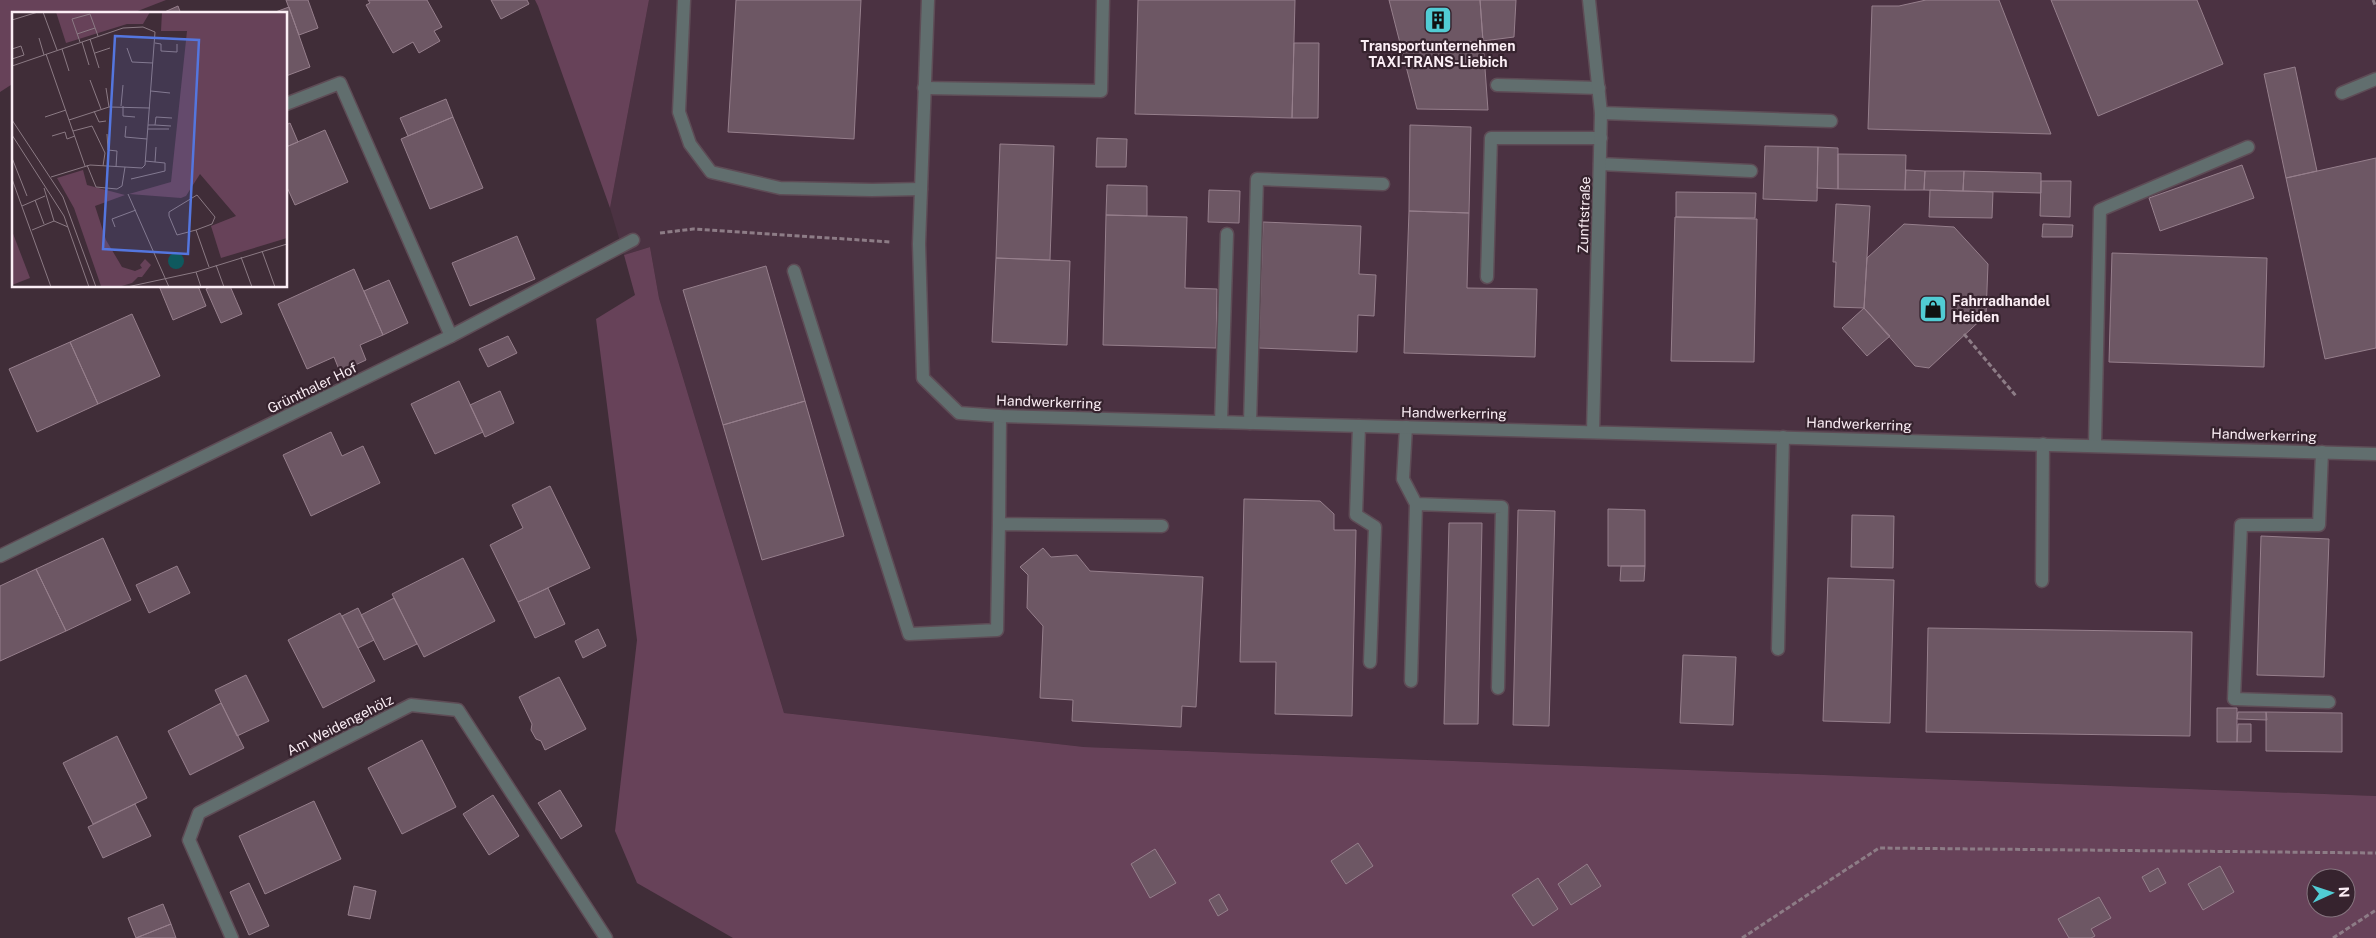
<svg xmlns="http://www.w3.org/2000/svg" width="2376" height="938" viewBox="0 0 2376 938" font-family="'Public Sans',sans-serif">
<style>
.built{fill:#4b3242}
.green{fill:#674259;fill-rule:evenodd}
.building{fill:#6d5764;stroke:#967f8c}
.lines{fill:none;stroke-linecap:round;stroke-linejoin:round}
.lane-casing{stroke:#5e4c56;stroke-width:15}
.street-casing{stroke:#5e4c56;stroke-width:15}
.path{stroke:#8d7c86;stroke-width:3;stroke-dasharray:5 2.5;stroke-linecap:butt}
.lane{stroke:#616e6e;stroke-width:12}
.street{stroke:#616e6e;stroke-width:12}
.labels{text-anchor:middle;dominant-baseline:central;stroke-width:4.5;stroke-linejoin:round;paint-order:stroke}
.poi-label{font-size:14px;font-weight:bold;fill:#fbeef5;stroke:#36232e}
.street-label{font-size:14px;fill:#fbeef5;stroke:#36232e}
.inset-road{fill:none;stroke:#8b7a84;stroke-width:1}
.view{fill:#5476df;fill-opacity:0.15;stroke:#5476df;stroke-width:2.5}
.inset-edge{fill:none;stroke:#fbeef5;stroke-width:2.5}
</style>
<rect width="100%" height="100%" fill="#402d38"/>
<path class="built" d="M649,0H2376V796L1084,747L784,713L659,298L650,247L624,255L610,208Z"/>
<path class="green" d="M0,0H166L130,14H14V83L0,92Z
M535,0H649L610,208L538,6Z
M650,247L659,298L784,713L1084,747L2376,796V938H733L637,883L615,831L637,640L596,319L635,295L624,255ZM2316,878H2346V908H2316Z"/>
<path class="building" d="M286,0H308L318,28L299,35Z
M368,0H427L442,27L434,31L440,41L419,53L413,42L393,53L366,5L370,3Z
M491,0H527L529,4L501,19Z
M736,0H861L854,139L728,132Z
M1138,0H1295L1292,118L1135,114Z
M1389,0H1480L1483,41L1401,47Z
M1480,0H1516L1514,37L1483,41Z
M1926,0H1999L2051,134L1868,129L1872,6H1899Z
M2051,0H2197L2223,64L2098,116Z
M178,6L181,14H160Z
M289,7L310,67L286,76V14H270Z
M1483,41L1488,110L1417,109L1401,47Z
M1294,43H1319L1318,118H1292Z
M2295,67L2317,171L2286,178L2264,74Z
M446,99L453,117L408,136L400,118Z
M453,117L483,188L430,209L401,139Z
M290,123L298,142L286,147V125Z
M1410,125L1471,127L1469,213L1409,211Z
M325,130L348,182L295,205L286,185V147Z
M1097,138L1127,139L1126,167H1096Z
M1000,144L1054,146L1050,260L996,258Z
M1765,146L1818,147L1817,201L1763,199Z
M1818,147L1838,148V189L1817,188Z
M1838,154L1906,155L1905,190L1838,189Z
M2376,158V348L2325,359L2286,178Z
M2242,165L2254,198L2160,231L2149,198Z
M1906,170L1925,171L1924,190H1905Z
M1925,171H1964L1963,191L1924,190Z
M1964,171L2041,173V193L1963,191Z
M2041,181H2071L2070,217L2040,216Z
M1107,185L1147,186V216L1106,215Z
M1209,190L1240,191L1239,223L1208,222Z
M1930,190L1993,192L1992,218L1929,217Z
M1676,192L1756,193L1755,218L1676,217Z
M1836,204L1870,206L1864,308L1834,307L1836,262H1833Z
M1409,211L1469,213L1467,288L1537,289L1535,357L1404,353Z
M1106,215L1187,217L1185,288L1217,289L1216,348L1103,345Z
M1675,217L1757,219L1754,362L1671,361Z
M1263,222L1361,226L1359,274L1376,275L1374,316L1358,315L1357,352L1259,348Z
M1904,224L1954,227L1988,264L1986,315L1929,368L1915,366L1864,308L1867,258Z
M2043,224L2073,225L2072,237H2042Z
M517,236L535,279L470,306L452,263Z
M2112,253L2267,258L2264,367L2109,362Z
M996,258L1070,261L1067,345L992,342Z
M766,266L805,401L723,425L683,290Z
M354,269L383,335L360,345L366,360L340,372L334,357L307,369L278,304Z
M389,280L408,323L383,335L364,291Z
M159,286H198L206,306L173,320Z
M212,286H230L242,314L221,323L206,289Z
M1864,308L1890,336L1867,356L1842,328Z
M132,314L160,376L98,404L70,342Z
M508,336L517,353L488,367L479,349Z
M70,342L98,404L37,432L9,369Z
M459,381L483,432L435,454L411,404Z
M500,391L514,423L485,437L470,405Z
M805,401L844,536L762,560L723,425Z
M331,432L342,456L363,446L380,483L311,516L283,455Z
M550,486L590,568L518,602L490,545L523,528L512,505Z
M1244,499L1320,501L1334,514V530H1356L1352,716L1275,714L1276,662H1240Z
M1608,509L1645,510V566H1608Z
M1518,510L1555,511L1549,726L1513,725Z
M1852,515L1894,516L1893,568L1851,567Z
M1449,523H1482L1478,724H1444Z
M2261,536L2329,539L2324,677L2257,675Z
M103,538L131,600L66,631L36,569Z
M1043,548L1051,557L1077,555L1090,571L1203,577L1196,707L1182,706L1181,727L1072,721L1073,700L1040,698L1043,626L1027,608L1028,575L1020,567Z
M463,558L495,621L424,657L392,594Z
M177,566L190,593L149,613L136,585Z
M1621,566H1645L1644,581H1620Z
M36,569L66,631L0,661V586Z
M1828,578L1894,580L1890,723L1823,721Z
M548,588L565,624L535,638L518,602Z
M394,598L417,644L384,660L361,615Z
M358,608L374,640L358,648L342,616Z
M340,613L375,681L323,708L288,640Z
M1928,628L2192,632L2190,736L1926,732Z
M598,629L606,646L583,658L575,641Z
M1683,655L1736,657L1733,725L1680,723Z
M246,675L269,721L237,736L215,690Z
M559,677L586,729L545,750L541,741L536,739L531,730L532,724L519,697Z
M221,703L244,748L190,775L168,731Z
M2217,708H2237V742H2217Z
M2238,712H2266L2267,720L2237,719Z
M2266,712L2342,713V752L2266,751Z
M2238,724H2251V742H2237Z
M117,736L147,798L93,824L63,763Z
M422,740L456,807L402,834L368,768Z
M560,790L582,826L561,839L538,803Z
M493,795L519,836L489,855L463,814Z
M314,801L341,859L265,894L239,836Z
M135,804L151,836L103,858L88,827Z
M1358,843L1373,866L1346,884L1331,861Z
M1155,849L1176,883L1150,898L1131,864Z
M1587,864L1601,886L1571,905L1558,884Z
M2220,866L2234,892L2203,910L2188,884Z
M2158,868L2166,883L2150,892L2142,877Z
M1538,878L1558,909L1533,926L1512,895Z
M249,883L269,926L249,935L230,892Z
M354,886L376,891L370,919L348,915Z
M1219,894L1228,910L1218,916L1209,900Z
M2099,897L2111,918L2091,929L2095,936L2091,938H2069L2058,919Z
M163,904L171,924L136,938L128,918Z
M171,924L176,938H136Z"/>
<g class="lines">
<g class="lane-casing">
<path id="lane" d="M684,0L679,112L690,144L711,172L780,188L872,190L921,189
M1497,85L1599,88
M924,88L1101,91L1103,0
M2342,93L2376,79
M286,104L340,83L451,336
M1601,113L1831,121
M1600,164L1751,171
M794,271L909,634L997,630L999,524
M1487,277L1491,138H1601
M1000,416L999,524L1162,526
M1221,422L1227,234
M1250,423L1257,179L1383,184
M1359,426L1356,515L1375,527L1370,662
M1406,427L1403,479L1416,504L1502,507L1498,688
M2095,445L2100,210L2248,147
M2322,452L2319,525H2241L2234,699L2329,702
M2042,581L2043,444
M1778,649L1783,437
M1411,681L1416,504"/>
</g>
<g class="street-casing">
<path id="street" d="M928,0L919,244L923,378L959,413L1000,416L2376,454
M1589,0L1601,113L1593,432
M0,556L451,336L633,240
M232,938L189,840L199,813L411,705L458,710L606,938"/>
</g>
<path class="path" d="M2373,0L2376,7
M660,233L693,229L891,242
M1964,334L2016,396
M1742,938L1879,848L2376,853
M2333,938L2376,910"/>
<use href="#lane" class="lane"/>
<use href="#street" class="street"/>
</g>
<defs>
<g id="building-square" transform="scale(1.4375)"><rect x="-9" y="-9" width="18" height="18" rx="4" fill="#51ccd4" stroke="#36232e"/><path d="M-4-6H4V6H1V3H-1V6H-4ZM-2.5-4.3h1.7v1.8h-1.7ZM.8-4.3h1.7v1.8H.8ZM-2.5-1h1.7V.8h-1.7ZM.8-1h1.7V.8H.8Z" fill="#111"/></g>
<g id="shop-square" transform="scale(1.4375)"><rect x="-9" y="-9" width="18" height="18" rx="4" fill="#51ccd4" stroke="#36232e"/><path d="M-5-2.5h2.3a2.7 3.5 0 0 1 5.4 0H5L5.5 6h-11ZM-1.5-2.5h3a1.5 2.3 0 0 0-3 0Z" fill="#111"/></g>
</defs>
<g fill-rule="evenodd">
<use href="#building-square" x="1438" y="20"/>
<use href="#shop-square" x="1933" y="309"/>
</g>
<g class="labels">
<g class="poi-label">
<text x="1438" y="46">Transportunternehmen<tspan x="1438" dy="16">TAXI-TRANS-Liebich</tspan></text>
<text x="1952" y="301" text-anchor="start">Fahrradhandel<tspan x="1952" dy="16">Heiden</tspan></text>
</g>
<g class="street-label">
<text transform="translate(1584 215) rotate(-88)">Zunftstraße</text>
<text transform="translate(312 388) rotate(-26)">Grünthaler Hof</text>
<text transform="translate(1049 402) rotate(2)">Handwerkerring</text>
<text transform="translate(1454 413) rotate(1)">Handwerkerring</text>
<text transform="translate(1859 424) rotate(2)">Handwerkerring</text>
<text transform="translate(2264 435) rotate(2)">Handwerkerring</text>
<text transform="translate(340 725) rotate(-27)">Am Weidengehölz</text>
</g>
</g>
<g transform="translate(12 12)">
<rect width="275" height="275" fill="#402d38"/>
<path d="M44,0H138L131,12H115L54,31ZM150,0H275V226L209,246L199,214L224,204L188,162L174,184L169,186L117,182L159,170L175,19H149ZM71,158L75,173L113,183L83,194L94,228L110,255L123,259L130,256L128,253L133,247L139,253L130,265H126L120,271L106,275L89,274L62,196L45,166ZM0,219L18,266L0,273Z" fill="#674259"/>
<path d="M156 249a8 8 0 1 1 16 0a8 8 0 1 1-16 0Z" fill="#0f595e"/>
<path class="inset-road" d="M31,0L45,38M0,8L26,0M65,22L83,16M27,26L32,43M78,27L87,56M68,30L60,7L78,2L86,24M70,30L77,53M143,31L149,32V39L165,40V32M115,36L120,50L141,51M0,37L9,34L12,43L0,47M50,37L57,59M83,41L98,36M34,42L73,154M0,54L111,16L131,15L143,20L133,153L130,156L78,153L39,165M78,68L89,97M94,76L97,95M139,79L158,81M109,94L111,73M111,94V104L123,105M82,99L87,110L94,109M33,105L54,98M0,108L51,185L84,275M57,108L97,95L138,96M136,113H143L144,105L160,106M143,113L159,114M114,114L113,125L135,127M136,117H157M61,119L80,114L93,141L91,154M95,122L96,138L105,139L104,155M0,123L52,204L77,275M40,124L53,120L55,127L63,124M0,146L15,184M133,149L143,150L144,135M75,153L84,175L105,177L110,174L113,155M0,167L39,275M119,167L153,159V151L143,150M32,176L42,209M116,182L157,275M23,188L32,212M10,194L33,184M103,215L100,207L124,198M20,218L42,209L56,215M184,218L200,212L203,205L185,183L157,200V204L165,223L184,218L197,255M250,239L263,275M229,245L240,275M204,253L212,275M184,260L189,275M115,275L184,260L275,232"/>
<path class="view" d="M103,24L187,28L176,242L91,237Z"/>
<rect width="275" height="275" class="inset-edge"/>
</g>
<g transform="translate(2331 893) rotate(87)"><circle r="24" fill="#36232e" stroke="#85747e"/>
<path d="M0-4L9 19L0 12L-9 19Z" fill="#51ccd4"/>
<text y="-8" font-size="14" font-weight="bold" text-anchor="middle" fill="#fbeef5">N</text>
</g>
</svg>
